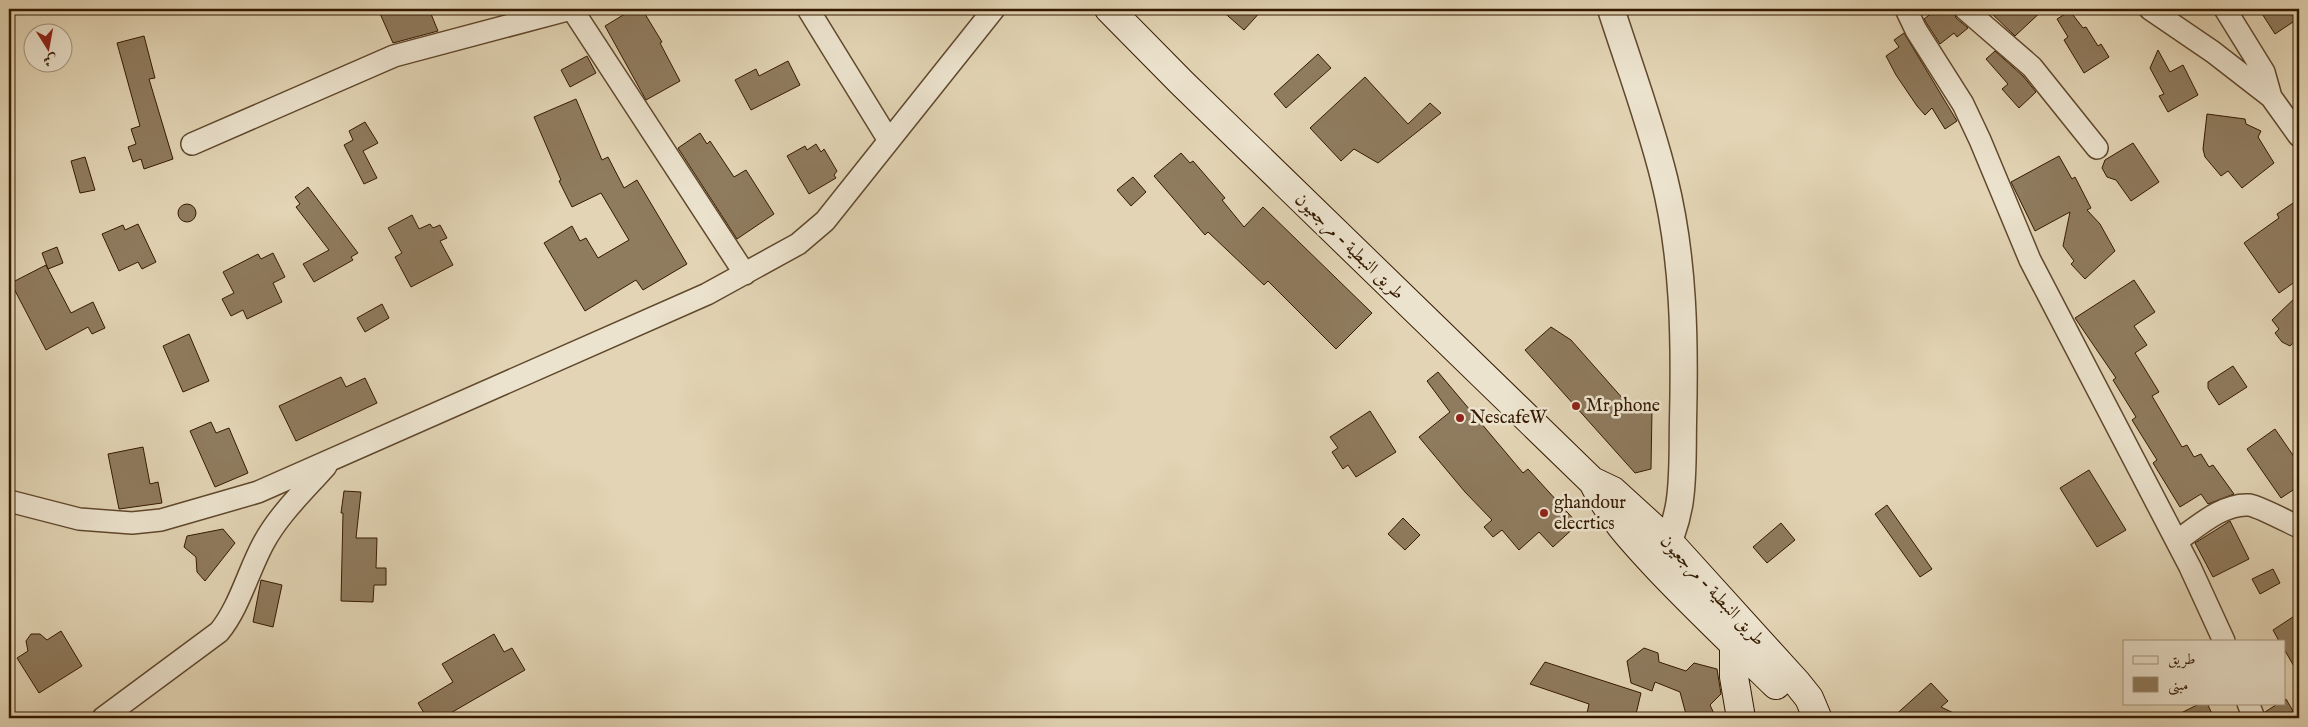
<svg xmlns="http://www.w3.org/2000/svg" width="2308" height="727" viewBox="0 0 2308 727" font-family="'IM FELL English',Amiri,serif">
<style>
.building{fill:#8f7b5e;stroke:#351a00}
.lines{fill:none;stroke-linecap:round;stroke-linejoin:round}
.minor-casing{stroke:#60482d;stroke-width:24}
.tertiary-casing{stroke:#60482d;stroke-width:29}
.secondary-casing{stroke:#351a00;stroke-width:30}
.minor{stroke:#ece3ce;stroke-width:21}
.tertiary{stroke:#ece3ce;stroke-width:26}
.secondary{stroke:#ece3ce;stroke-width:28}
.poi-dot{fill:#8f2418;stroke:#ece3ce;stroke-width:2}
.labels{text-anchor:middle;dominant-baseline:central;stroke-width:5;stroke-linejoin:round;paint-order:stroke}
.street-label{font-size:18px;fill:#351a00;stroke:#ece3ce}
.poi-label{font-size:18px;fill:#351a00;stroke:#ece3ce;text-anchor:start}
</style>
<rect width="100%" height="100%" fill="#e2d4b4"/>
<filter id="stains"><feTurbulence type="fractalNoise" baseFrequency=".004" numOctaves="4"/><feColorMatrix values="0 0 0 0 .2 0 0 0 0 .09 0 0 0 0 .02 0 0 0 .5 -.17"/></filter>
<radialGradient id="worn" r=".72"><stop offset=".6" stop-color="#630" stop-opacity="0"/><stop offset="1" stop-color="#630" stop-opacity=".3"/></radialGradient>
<path class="building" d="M378,9H429L438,31L393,43Z
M633,9H642L662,42L660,43L680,81L646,100L605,26Z
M1220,9H1263L1244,30Z
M1937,9H1953L1956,18L1968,28L1957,37L1954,33L1940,44L1924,19Z
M1987,9H2044L2015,36Z
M2259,9H2299V18L2275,34Z
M2070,11L2083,28L2086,27L2098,46L2101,44L2109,57L2084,73L2064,40L2068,37L2057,19Z
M1904,33L1957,121L1945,129L1932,108L1925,115L1917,106L1896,75L1886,56L1899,47L1894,40Z
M144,36L155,78L149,79L173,159L144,169L141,159L133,162L128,147L136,144L131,129L140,126L117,43Z
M2158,50L2170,72L2183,65L2198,95L2168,112L2159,96L2164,94L2150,68Z
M1995,51L2023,76L2036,92L2019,108L2002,89L2008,84L1986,59Z
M1318,54L1331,68L1286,108L1274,94Z
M587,56L596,73L570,87L561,70Z
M788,61L800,85L751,110L735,80L756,69L759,76Z
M1365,77L1408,124L1430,103L1441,113L1378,163L1354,149L1341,161L1310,128Z
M576,99L602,160L608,157L624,188L637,180L687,264L643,290L636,280L585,311L544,243L572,226L580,241L586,238L598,258L629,240L601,193L572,207L559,181L561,180L534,117Z
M2207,114L2245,119L2246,124L2261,131L2258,137L2274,163L2242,188L2228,171L2221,176L2205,157L2203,149Z
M365,122L378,143L363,151L377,178L364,184L344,145L353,140L349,131Z
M700,133L707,144L710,141L734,177L746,170L774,214L737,239L678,148Z
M2133,143L2159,182L2131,201L2116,180L2107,177L2102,168L2105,160Z
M816,144L821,152L824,149L837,171L834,175L836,178L809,194L787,156L805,146L807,150Z
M1181,153L1190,163L1193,161L1225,198L1222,200L1244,227L1263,207L1372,313L1336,349L1268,281L1264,285L1208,232L1205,235L1154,176Z
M2059,156L2072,179L2075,177L2091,208L2087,210L2100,224L2115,251L2085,279L2071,264L2074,261L2063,246L2070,212L2035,231L2011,182Z
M85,157L95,190L80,193L71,161Z
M1133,177L1146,192L1131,206L1117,190Z
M308,187L358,253L351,257L353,260L314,282L303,264L329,250L296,207L300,204L295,197Z
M2299,199V279L2279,293L2244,243L2279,218L2277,214Z
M178 213a9 9 0 1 1 18 0a9 9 0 1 1-18 0Z
M412,215L419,229L430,224L433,228L440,225L447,238L440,241L453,265L411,287L395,257L402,253L388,228Z
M138,224L156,262L142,269L138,262L119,271L102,234L123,225L125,230Z
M57,247L63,263L48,269L71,313L93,302L105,328L92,334L88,327L46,350L11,283L46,265L48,269L42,253Z
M273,253L285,277L273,283L282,302L247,319L243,310L231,316L222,299L234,293L223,272L258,254L261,259Z
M2134,280L2155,312L2134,326L2147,345L2135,353L2159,392L2152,396L2182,447L2187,445L2194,457L2201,454L2209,467L2213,465L2234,494L2208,504L2201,494L2180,507L2153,463L2157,460L2132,420L2136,417L2113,380L2116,378L2075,318Z
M2299,294V338L2290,346L2282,342L2275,333L2279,329L2272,320Z
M382,304L389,318L365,332L357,318Z
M1551,327L1571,340L1632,409H1652L1651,469L1635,473L1525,350Z
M189,334L209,381L183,392L163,346Z
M2233,366L2247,387L2219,405L2208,388V382Z
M1438,372L1523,473L1528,469L1578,524L1553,547L1539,532L1519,550L1502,530L1493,537L1484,527L1492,520L1465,492L1419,437L1450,412L1427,381Z
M341,377L346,387L365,378L377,403L296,441L279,406Z
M1370,411L1396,452L1356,477L1348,465L1343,469L1332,452L1338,448L1330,437Z
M211,422L216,433L229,428L248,473L215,487L190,431Z
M2275,429L2299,464V486L2281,498L2247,449Z
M143,447L150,484L158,482L162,503L119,509L108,454Z
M2089,470L2126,530L2097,547L2060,488Z
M344,491L361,492L356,538H377L376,568H386V585H374L373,602L341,601L343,513H341Z
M1887,505L1932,569L1920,577L1875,514Z
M1403,518L1420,535L1405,550L1388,534Z
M2230,521L2249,559L2213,577L2195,543Z
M1781,523L1795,540L1767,563L1753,547Z
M223,529L235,543L205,581L197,572L196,557L184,547L187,536Z
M2273,569L2280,583L2260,594L2252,579Z
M261,580L282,585L273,627L253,622Z
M2299,613V675L2284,649V641H2279L2273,630Z
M61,631L82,666L39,693L17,658L28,651L26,641L31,634H40L47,640Z
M494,634L504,652L512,648L525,670L442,718H427L418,703L453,682L442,664Z
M1644,648L1658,653L1659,662L1686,671L1694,663L1717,669L1721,694L1710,705L1716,718H1687L1680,692L1655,682L1652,691L1631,683L1627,661Z
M1545,662L1641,693L1636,714L1631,718H1586L1589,704L1530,684Z
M1931,683L1948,701L1941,707L1964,718H1892Z
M2286,699L2293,711L2282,718H2266L2265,712L2279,703H2284Z
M2201,703H2207L2214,718H2171Z"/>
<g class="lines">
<g class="minor-casing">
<path id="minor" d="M572,9L745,274
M808,9L888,139
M1906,9L1916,30L1963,104L1980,140L2030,260L2190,567L2224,641
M1965,9L2032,67L2097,148
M2150,9L2213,52L2271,97L2299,136
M2225,9L2264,72L2271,97
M192,144L394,56L571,9
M9,501L79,519L132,523L161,520L258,492L707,294L798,244L825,221L994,9
M2177,541C2197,527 2223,503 2249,505C2258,506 2288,522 2299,527
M2248,703L2254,718
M103,718L219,632C239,608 248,572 263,544C279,514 304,491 326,466"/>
</g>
<g class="tertiary-casing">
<path id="tertiary" d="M1611,9C1629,65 1650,121 1664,178C1684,258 1685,341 1683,422C1682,475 1686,513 1659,561"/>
</g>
<g class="secondary-casing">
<path id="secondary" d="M1109,9L1182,83L1592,481L1613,491L1670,543L1797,683L1809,698L1817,717
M1594,484C1610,517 1634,542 1659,569C1697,609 1736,646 1776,685
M1734,634V677L1741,718"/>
</g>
<use href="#minor" class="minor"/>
<use href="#tertiary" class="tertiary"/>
<use href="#secondary" class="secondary"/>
</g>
<g class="poi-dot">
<circle cx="1576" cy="406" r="5"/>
<circle cx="1460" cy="418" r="5"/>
<circle cx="1544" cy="513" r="5"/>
</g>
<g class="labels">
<g class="street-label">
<text transform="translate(1349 247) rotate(44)">طريق النبطية - مرجعيون</text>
<text transform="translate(1712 591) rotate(47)">طريق النبطية - مرجعيون</text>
</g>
<g class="poi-label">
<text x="1586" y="406">Mr phone</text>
<text x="1470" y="418">NescafeW</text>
<text x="1554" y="503">ghandour<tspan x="1554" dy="21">elecrtics</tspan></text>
</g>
</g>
<rect width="2308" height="727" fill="none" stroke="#e2d4b4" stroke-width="30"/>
<rect x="10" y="10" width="2288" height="707" fill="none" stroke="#351a00" stroke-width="2.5"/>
<rect x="15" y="15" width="2278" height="697" fill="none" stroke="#351a00"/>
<rect x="2123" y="640" width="162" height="65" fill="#ece3ce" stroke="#a3937c"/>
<rect x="2133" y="656" width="25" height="8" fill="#ece3ce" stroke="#a3937c"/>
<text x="2168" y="664" font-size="15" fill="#351a00">طريق</text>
<rect x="2133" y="677" width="25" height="15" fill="#8f7b5e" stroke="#a3937c"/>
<text x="2168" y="690" font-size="15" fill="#351a00">مبنى</text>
<g transform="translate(48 48) rotate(169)"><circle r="24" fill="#ece3ce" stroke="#a3937c"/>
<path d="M0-4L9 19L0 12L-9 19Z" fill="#8f2418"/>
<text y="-8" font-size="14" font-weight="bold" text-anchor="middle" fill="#351a00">ش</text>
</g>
<rect width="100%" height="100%" filter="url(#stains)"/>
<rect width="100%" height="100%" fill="url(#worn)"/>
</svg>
